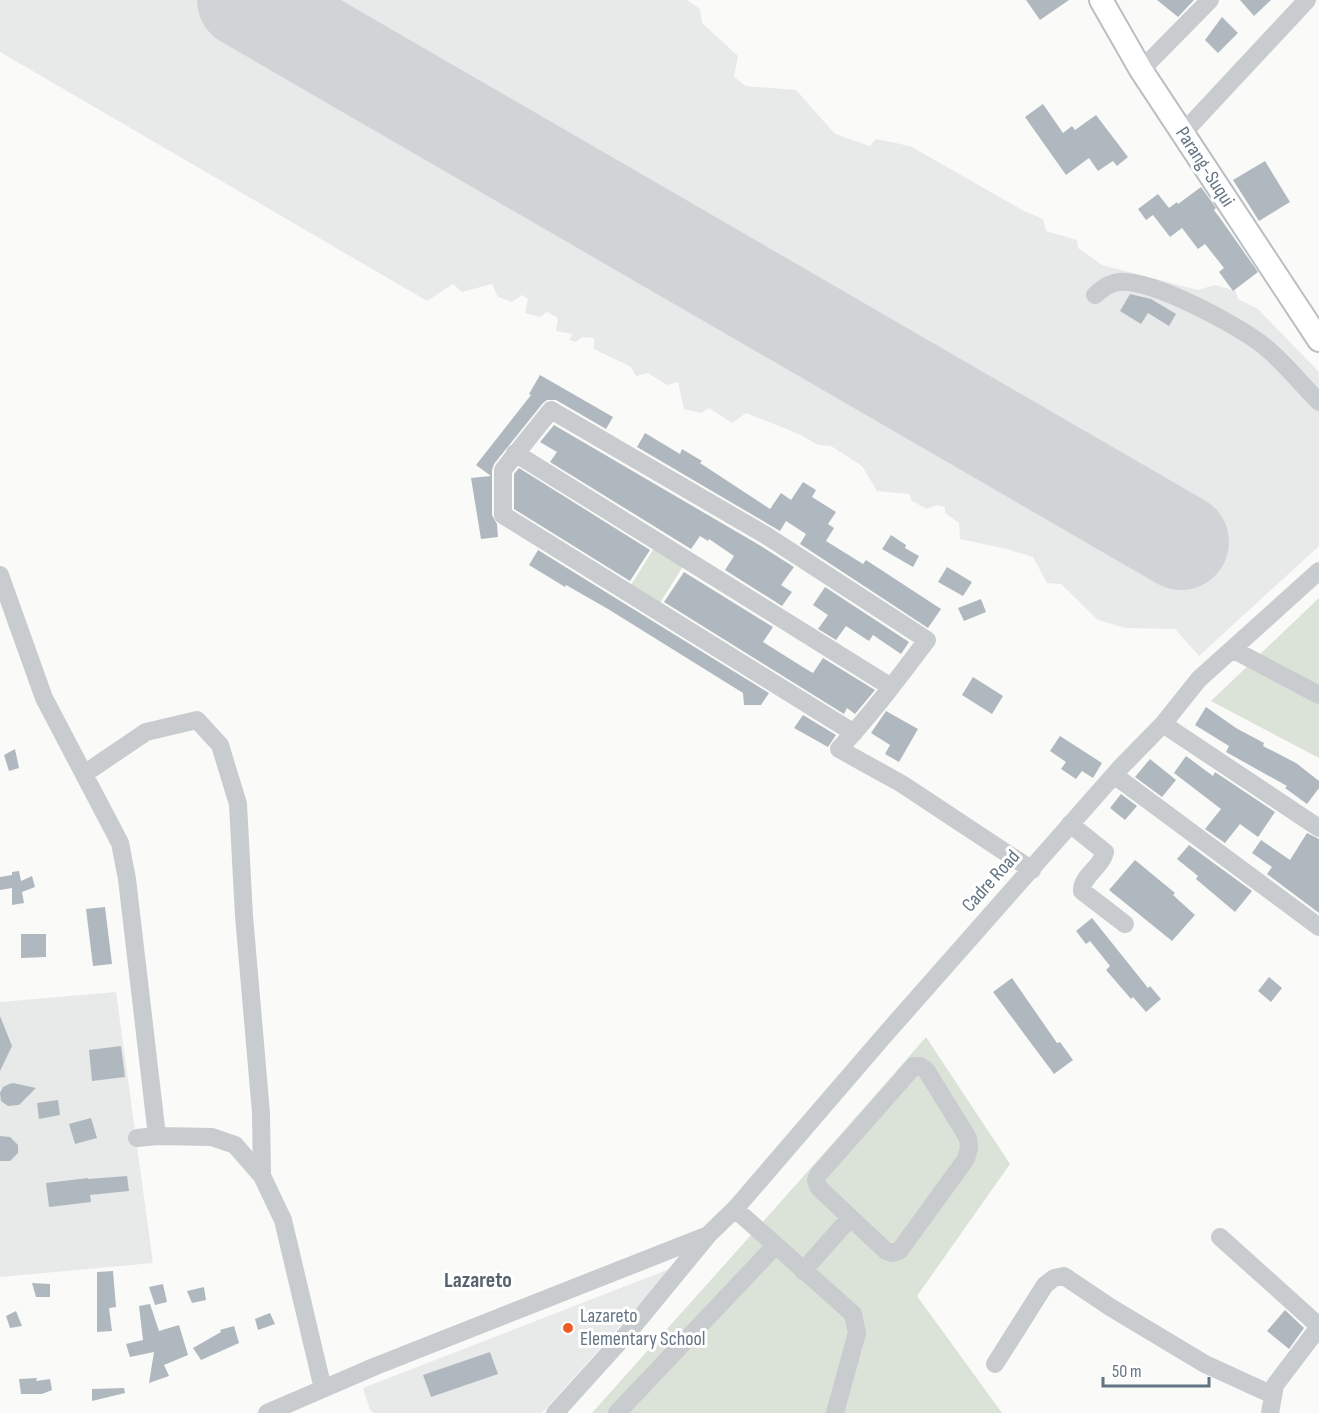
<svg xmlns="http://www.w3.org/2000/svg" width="1319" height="1413" viewBox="0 0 1319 1413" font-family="'Sofia Sans Condensed',sans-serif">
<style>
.built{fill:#e8e9e9}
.green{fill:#dbe2d8}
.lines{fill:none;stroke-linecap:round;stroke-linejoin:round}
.runway{stroke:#d1d4d6;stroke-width:96}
.building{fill:#b0b8bf}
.major-casing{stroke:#bbbfc3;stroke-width:26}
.minor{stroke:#c8cccf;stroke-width:18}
.major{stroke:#fff;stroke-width:22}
.poi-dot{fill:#ed5c24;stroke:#fff;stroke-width:2}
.labels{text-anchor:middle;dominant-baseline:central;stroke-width:6;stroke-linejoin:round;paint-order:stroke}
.street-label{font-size:20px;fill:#637484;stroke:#fff}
.poi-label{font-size:20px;fill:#637484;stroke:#fff;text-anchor:start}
.quarter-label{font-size:22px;font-weight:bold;fill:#56636f;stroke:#fff}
</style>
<rect width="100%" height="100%" fill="#fafaf8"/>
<path class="built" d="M0,0H687L700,9L702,23L738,56L734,77L746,86L796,90L835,134L870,146L876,139L910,146L1024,211L1043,219L1046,231L1077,240L1078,248L1102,265L1198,290L1215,285L1236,291L1238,299L1258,309L1319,372V546L1199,656L1175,629L1125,628L1098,620L1061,584L1047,583L1033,557L1007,549L960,539L959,523L945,513V507L937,505L927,509L912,501L909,494L877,491L862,466L831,446L818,445L799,434L746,413L732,423L709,408L701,413L684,409L678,382L667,385L648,373L636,376L631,367L594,349V338L582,337L576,342L569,340L573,334L556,331L558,318L547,312L540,317L525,313L528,299L522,295L512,302L498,297L492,284L462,292L453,284L427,301L0,52Z
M116,992L153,1263L0,1277V1002Z
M672,1268L542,1413H374L370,1410L363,1388Z"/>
<path class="green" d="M656,545L685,563L660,603L631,585Z
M1319,598V758L1211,701Z
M926,1037L1010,1164L917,1296L1002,1413H592C703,1288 816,1164 926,1037Z"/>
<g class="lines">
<path class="runway" d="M245,0L1181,542"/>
</g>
<path class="building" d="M1026,0H1069L1040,20Z
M1157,0H1194L1178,17Z
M1240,0H1271L1254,16Z
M1222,17L1238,33L1218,53L1205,40Z
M1043,104L1063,133L1072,126L1075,130L1096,115L1128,157L1117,166L1113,161L1098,171L1089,158L1066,175L1025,117Z
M1265,161L1290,202L1259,221L1233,180Z
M1201,187L1216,208L1214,210L1220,218L1258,272L1233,291L1219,272L1224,268L1205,244L1198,249L1182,228L1170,237L1153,215L1146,220L1138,209L1158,194L1169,208L1177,202L1178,204Z
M1130,294L1151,299L1176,314L1169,326L1148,313L1141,324L1120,311Z
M540,375L613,417L606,429L556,400H547L543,403L494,464L492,470V515L497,524L498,537L481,539L471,478L491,476L476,465L531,395L529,394Z
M554,425L761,546L794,567L781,585L792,592L782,606L725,570L734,556L709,539L708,541L700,536L691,549L550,462L557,452L540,442Z
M645,433L680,454L682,449L702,461L700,463L770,509L781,493L791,500L803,482L816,490L812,497L836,512L828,524L834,528L826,541L863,564L866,560L941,609L928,628L800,544L806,534L786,521L780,531L637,447Z
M519,468L650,550L630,581L514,509V474Z
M891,535L906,545L905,548L919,556L913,567L882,549Z
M538,550L769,693L761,705H744L743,693L608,609L566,585L565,587L529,565Z
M947,567L972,582L963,596L938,582Z
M684,572L773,627L763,642L806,669L813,673L823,658L875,690L855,714L847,708L844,714L664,602Z
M825,587L909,642L901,654L873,635L869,641L846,626L836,640L818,629L828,615L813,605Z
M981,599L986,612L964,621L958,608Z
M973,677L1003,696L992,714L962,695Z
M1206,707L1236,728L1264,743L1263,746L1296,763L1319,781V788L1307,804L1285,788L1287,786L1226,752L1229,746L1195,725Z
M886,711L918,729L899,762L885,754L890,745L871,733Z
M803,715L836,735L828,747L794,728Z
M1060,736L1102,763L1093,778L1082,771L1076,779L1061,769L1066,762L1050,751Z
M15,749L19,768L9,771L4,755Z
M1186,756L1213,776L1215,772L1275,812L1258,837L1240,824L1225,843L1205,829L1221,809L1174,773Z
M1150,759L1176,780L1162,797L1135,777Z
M1121,794L1137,806L1125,820L1110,808Z
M1307,833L1319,839V913L1267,874L1272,867L1252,853L1261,840L1290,860Z
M1189,845L1252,891L1235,912L1196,879L1198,876L1177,859Z
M1135,860L1175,893L1173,895L1195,915L1172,941L1109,890Z
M19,871L21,881L32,876L35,887L22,892L24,903L12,905V888L0,890V877L12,875V872Z
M105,907L112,964L93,966L86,909Z
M1092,918L1148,988L1150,986L1161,999L1146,1012L1133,997L1131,999L1106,970L1110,966L1090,941L1086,944L1076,931Z
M21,934H46V957L21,958Z
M1269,977L1282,988L1271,1002L1258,991Z
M1012,978L1057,1043L1060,1042L1073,1060L1054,1074L993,992Z
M0,1016L12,1046L0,1071Z
M121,1046L125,1077L92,1081L89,1050Z
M9,1084L13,1083L36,1088L19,1105L8,1106L1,1101L0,1093L3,1087Z
M58,1100L60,1115L39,1119L37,1103Z
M91,1118L97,1138L75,1144L69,1124Z
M0,1136L10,1137L18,1145V1153L10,1161H0Z
M127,1176L129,1191L90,1195L91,1202L49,1207L46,1183L88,1178V1179Z
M113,1271L116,1307L109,1308L112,1331L97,1332V1272Z
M32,1283L50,1284V1297H36Z
M163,1284L167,1302L155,1305L149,1287Z
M204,1287L206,1300L192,1303L187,1291Z
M150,1304L159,1331L179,1325L188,1355L164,1365L169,1376L149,1383L154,1352L130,1357L126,1344L143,1340L139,1306Z
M1285,1310L1304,1328L1289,1349L1267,1331Z
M16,1311L22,1326L10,1328L6,1316Z
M270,1313L275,1324L258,1330L255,1319Z
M234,1326L239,1343L201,1360L193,1348L221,1332L220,1330Z
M490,1352L498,1374L431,1397L423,1375Z
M37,1378L36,1381L50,1379L52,1390L42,1394H21L19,1379Z
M124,1388L125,1393L92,1401V1389Z"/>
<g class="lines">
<g class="major-casing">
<path id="major" d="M1101,0L1141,70L1319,340"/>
</g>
<path class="minor" d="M1141,70L1210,0
M1183,133L1307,0
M1095,295C1102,289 1109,283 1119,282C1152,279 1238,325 1264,346C1284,362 1301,384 1319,402
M515,453L891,687
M0,575L44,698L120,843L127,879L157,1136L212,1137L235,1145L262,1176L283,1220L323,1389
M1232,649L1319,695
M1163,724L1319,828
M854,733L503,515V470L551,410L767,536L927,640C899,677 871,715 839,749L902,784L1032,870
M84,774L146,732L197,720L220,745L238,804L244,916L261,1113L262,1176
M1114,775L1319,927
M1070,824L1105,852C1102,867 1081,876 1082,891L1125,924
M914,1066H920L926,1070L968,1138L969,1148L966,1159L900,1250L893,1253L886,1251L819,1188L816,1180L818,1175Z
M137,1138L157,1136
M735,1209L853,1314L857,1333L835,1413
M1220,1237L1319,1326
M803,1271L850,1218
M995,1364L1045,1285L1054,1278L1064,1276L1110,1307L1205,1364L1273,1395
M267,1413L376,1366L708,1235
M555,1413L631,1329L709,1234L735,1209L883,1037L1121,767L1163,724L1199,679L1319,571
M617,1413L775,1246
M1270,1413L1275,1385L1319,1327"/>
<use href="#major" class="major"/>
</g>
<circle class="poi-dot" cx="568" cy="1328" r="6"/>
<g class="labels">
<g class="street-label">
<text transform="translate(1205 167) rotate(57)">Parang-Suqui</text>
<text transform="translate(991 881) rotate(-48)">Cadre Road</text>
</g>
<g class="poi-label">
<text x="580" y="1316">Lazareto<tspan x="580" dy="23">Elementary School</tspan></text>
</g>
<g class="quarter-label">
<text x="478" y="1280">Lazareto</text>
</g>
</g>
<path d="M1103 1377v9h106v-9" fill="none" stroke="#637484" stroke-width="3"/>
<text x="1112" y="1377" font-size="18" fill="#637484" stroke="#ffffff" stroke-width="4.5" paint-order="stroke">50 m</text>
</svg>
